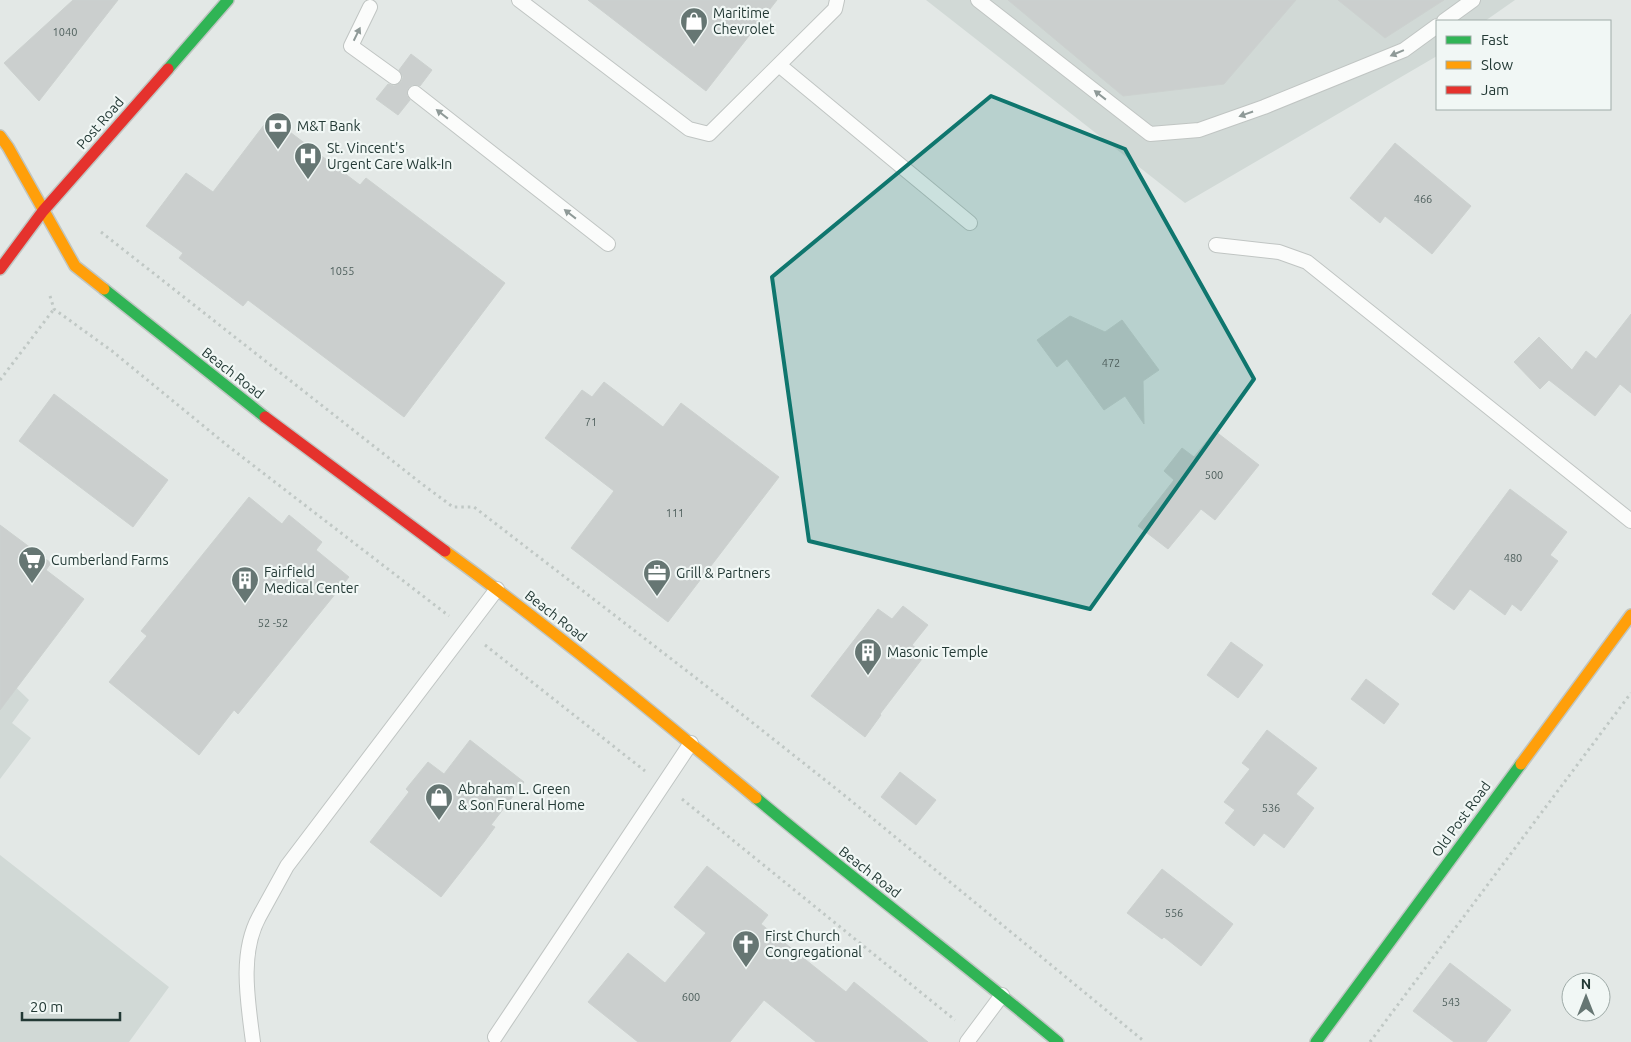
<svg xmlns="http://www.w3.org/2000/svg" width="1631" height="1042" viewBox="0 0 1631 1042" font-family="Ubuntu,sans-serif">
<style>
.built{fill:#d1d9d6}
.building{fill:#cbcfce;stroke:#ccd1cf}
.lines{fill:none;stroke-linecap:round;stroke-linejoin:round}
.lane-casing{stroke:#c0c5c3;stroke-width:16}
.fast-casing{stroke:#c0c6c3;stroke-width:14}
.slow-casing{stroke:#c0c6c3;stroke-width:14}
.jam-casing{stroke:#c0c6c3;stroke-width:14}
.path{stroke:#c0c8c5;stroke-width:3;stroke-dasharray:2.5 4;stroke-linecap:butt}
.lane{stroke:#fbfcfb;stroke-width:14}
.fast{stroke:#30b455;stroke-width:11}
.slow{stroke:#ff9f0a;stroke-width:11}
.jam{stroke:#e5322d;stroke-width:11}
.oneway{fill:#8f9a98}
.marked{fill:#0f766e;fill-opacity:0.2;stroke:#0f766e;stroke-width:4;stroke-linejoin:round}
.labels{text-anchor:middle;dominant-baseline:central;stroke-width:4.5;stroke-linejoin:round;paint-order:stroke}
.number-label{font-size:11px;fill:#4e5f5c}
.poi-label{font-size:14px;fill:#233935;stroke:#f1f7f5;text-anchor:start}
.street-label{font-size:14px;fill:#233935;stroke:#f1f7f5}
</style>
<rect width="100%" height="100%" fill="#e3e8e6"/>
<path class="built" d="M926,0H1515L1485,21H1437V56L1185,203Z
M0,672L29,700L12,723L31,738L0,779Z
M0,855L169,987L129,1042H0Z"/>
<path class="building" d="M73,0H118L39,101L4,63Z
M588,0H777L706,91Z
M1008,0H1296L1224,84L1123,96Z
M1338,0H1444L1385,38Z
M411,54L432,70L420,86L412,85L408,88L407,96L410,100L398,115L376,99L388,84L394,86L401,82L403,77L399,70Z
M270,117L360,185L366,178L505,283L404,417L248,300L243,306L179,258L183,253L146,226L186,173L213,192Z
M1395,143L1471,206L1432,254L1385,216L1380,223L1350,198Z
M1631,314V393L1620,384L1595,416L1549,380L1540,389L1514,362L1539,337L1572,370L1586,351L1596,359Z
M1070,316L1105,332L1122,320L1159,370L1143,381L1144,424L1125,396L1104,410L1067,359L1057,367L1037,340Z
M604,382L663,427L681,403L779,477L668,622L571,548L614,491L545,438L582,390L592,397Z
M54,394L168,480L133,527L19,441Z
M1215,431L1259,465L1215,520L1201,509L1168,549L1138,526L1174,480L1164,471L1182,448L1194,457Z
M1510,489L1567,532L1550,555L1558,561L1521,611L1512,604L1505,615L1470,589L1454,610L1432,594Z
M249,497L282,524L289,515L322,542L316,550L349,577L238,714L234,710L199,755L109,682L147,636L141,631Z
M0,525L51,563L46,570L84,599L0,710Z
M903,606L928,625L912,645L925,655L880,714L881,715L865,737L811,696L878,609L892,619Z
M1231,642L1263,665L1238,698L1207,675Z
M1366,679L1399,704L1384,724L1351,699Z
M1267,730L1317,768L1296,794L1314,808L1284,848L1264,833L1254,846L1225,823L1235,810L1224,802L1250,769L1242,763Z
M470,740L524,782L491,825L495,827L484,842L441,897L370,842L409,792L406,789L428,762L444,774Z
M900,772L936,800L916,825L881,797Z
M707,866L768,915L761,924L846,992L854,982L928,1042H816L764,1000L730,1042H638L588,1002L628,953L665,983L706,933L674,907Z
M1162,869L1233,924L1201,966L1164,937L1162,939L1127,913Z
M1450,963L1511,1010L1486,1042H1454L1413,1011Z"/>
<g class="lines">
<g class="lane-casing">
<path id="lane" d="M519,0L689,129L709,134L835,9L837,0
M978,0L1150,134L1199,130L1264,107L1404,50L1437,26
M370,7L351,46L394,77
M1444,21L1473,0
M779,65L970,223
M415,93L608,244
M1216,245L1279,252L1307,262L1631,521
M495,1037L691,743
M253,1042C248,1002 239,954 259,917L287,866L497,589
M967,1042L1002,995"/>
</g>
<g class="fast-casing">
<path id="fast" d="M168,69L228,0
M104,289L265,417
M756,798C855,881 959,959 1058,1042
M1316,1042L1521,764"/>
</g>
<g class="slow-casing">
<path id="slow" d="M0,136L8,147L75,266L104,289
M445,551C552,629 654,713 756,798
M1521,764L1631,615"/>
</g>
<g class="jam-casing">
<path id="jam" d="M0,269L43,211L168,69
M265,417L445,551"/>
</g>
<path class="path" d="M101,232L422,484L453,507H474L696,678L844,795L1145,1042
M50,296L54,309L112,351L228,446L449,616
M0,380L54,309
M485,645L645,771
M682,799L955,1020
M1370,1042L1631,693"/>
<use href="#lane" class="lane"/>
<use href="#fast" class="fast"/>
<use href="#slow" class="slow"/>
<use href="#jam" class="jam"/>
</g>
<defs><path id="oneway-solid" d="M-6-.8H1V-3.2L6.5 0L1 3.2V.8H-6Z" transform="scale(1.25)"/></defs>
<g class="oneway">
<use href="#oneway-solid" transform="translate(357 34) rotate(-64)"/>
<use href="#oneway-solid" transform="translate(1397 53) rotate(157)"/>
<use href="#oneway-solid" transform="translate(1100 95) rotate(-142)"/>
<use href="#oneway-solid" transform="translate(442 114) rotate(-142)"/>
<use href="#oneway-solid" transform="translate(1246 114) rotate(161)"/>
<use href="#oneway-solid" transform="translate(570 214) rotate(-142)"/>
</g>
<path class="marked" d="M991,96L1125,149L1254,379L1090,609L809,541L772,277Z"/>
<defs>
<g id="shop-pin" transform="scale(1.4375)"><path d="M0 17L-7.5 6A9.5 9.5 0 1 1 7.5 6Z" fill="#667673" stroke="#f1f7f5"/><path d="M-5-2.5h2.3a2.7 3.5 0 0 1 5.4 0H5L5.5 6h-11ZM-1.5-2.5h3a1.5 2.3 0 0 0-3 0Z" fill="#fff"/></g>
<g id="bank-pin" transform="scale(1.4375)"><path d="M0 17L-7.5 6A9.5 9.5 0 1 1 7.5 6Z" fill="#667673" stroke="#f1f7f5"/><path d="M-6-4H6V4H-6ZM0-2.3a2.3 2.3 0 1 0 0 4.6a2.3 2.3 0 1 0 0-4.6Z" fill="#fff"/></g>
<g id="hospital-pin" transform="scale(1.4375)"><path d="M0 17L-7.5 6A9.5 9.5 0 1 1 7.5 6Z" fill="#667673" stroke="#f1f7f5"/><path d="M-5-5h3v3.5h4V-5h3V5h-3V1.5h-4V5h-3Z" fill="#fff"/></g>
<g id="supermarket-pin" transform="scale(1.4375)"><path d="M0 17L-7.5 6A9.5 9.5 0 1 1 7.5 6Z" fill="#667673" stroke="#f1f7f5"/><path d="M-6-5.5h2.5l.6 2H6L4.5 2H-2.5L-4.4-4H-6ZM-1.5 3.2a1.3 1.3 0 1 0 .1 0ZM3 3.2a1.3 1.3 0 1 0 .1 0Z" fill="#fff"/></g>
<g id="office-pin" transform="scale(1.4375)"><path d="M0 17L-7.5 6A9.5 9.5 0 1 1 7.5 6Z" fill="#667673" stroke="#f1f7f5"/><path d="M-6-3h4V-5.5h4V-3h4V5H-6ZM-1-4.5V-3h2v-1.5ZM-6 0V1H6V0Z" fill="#fff"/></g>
<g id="building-pin" transform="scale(1.4375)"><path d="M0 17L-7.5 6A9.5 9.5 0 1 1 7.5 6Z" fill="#667673" stroke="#f1f7f5"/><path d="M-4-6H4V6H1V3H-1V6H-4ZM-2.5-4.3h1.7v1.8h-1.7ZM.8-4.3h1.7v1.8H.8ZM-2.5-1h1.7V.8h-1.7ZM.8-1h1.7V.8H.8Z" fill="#fff"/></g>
<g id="church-pin" transform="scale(1.4375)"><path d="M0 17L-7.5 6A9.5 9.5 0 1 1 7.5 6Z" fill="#667673" stroke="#f1f7f5"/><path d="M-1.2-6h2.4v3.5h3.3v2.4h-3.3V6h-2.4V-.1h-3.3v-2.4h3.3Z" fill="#fff"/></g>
</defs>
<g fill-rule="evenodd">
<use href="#shop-pin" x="694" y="21"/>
<use href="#bank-pin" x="278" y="126"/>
<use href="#hospital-pin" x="308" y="156"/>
<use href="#supermarket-pin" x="32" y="560"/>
<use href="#office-pin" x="657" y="573"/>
<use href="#building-pin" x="245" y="580"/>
<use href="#building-pin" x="868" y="652"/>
<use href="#shop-pin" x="439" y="797"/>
<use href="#church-pin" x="746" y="944"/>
</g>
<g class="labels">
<g class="number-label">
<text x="65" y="32">1040</text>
<text x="1423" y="199">466</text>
<text x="342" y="271">1055</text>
<text x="1111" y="363">472</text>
<text x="591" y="422">71</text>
<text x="1214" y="475">500</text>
<text x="675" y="513">111</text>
<text x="1513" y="558">480</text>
<text x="273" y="623">52 -52</text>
<text x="1271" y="808">536</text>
<text x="1174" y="913">556</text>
<text x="691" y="997">600</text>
<text x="1451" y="1002">543</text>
</g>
<g class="poi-label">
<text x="713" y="13">Maritime<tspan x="713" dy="16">Chevrolet</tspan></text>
<text x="297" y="126">M&amp;T Bank</text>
<text x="327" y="148">St. Vincent's<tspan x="327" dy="16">Urgent Care Walk-In</tspan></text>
<text x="51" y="560">Cumberland Farms</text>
<text x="264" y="572">Fairfield<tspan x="264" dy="16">Medical Center</tspan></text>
<text x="676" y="573">Grill &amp; Partners</text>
<text x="887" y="652">Masonic Temple</text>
<text x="458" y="789">Abraham L. Green<tspan x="458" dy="16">&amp; Son Funeral Home</tspan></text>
<text x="765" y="936">First Church<tspan x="765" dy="16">Congregational</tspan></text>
</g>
<g class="street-label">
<text transform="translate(100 123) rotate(-49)">Post Road</text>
<text transform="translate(233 373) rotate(38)">Beach Road</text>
<text transform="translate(556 616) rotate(38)">Beach Road</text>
<text transform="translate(1461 819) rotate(-54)">Old Post Road</text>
<text transform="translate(870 872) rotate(38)">Beach Road</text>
</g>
</g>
<rect x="1436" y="20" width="175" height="90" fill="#f1f7f5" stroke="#9faba8"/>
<rect x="1446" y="36" width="25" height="8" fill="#30b455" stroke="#9faba8"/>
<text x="1481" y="45" font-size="15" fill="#233935">Fast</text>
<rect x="1446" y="61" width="25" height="8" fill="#ff9f0a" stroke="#9faba8"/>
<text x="1481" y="70" font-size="15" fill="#233935">Slow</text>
<rect x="1446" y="86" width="25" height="8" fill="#e5322d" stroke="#9faba8"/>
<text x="1481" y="95" font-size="15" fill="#233935">Jam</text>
<g transform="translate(1586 997)"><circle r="24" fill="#f1f7f5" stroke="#9faba8"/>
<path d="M0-4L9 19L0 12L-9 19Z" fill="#667673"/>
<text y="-8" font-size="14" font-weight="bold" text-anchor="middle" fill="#233935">N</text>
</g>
<path d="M22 1012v8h98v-8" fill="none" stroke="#233935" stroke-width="2.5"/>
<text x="30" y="1012" font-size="15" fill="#233935" stroke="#f1f7f5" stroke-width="4" paint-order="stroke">20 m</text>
</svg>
